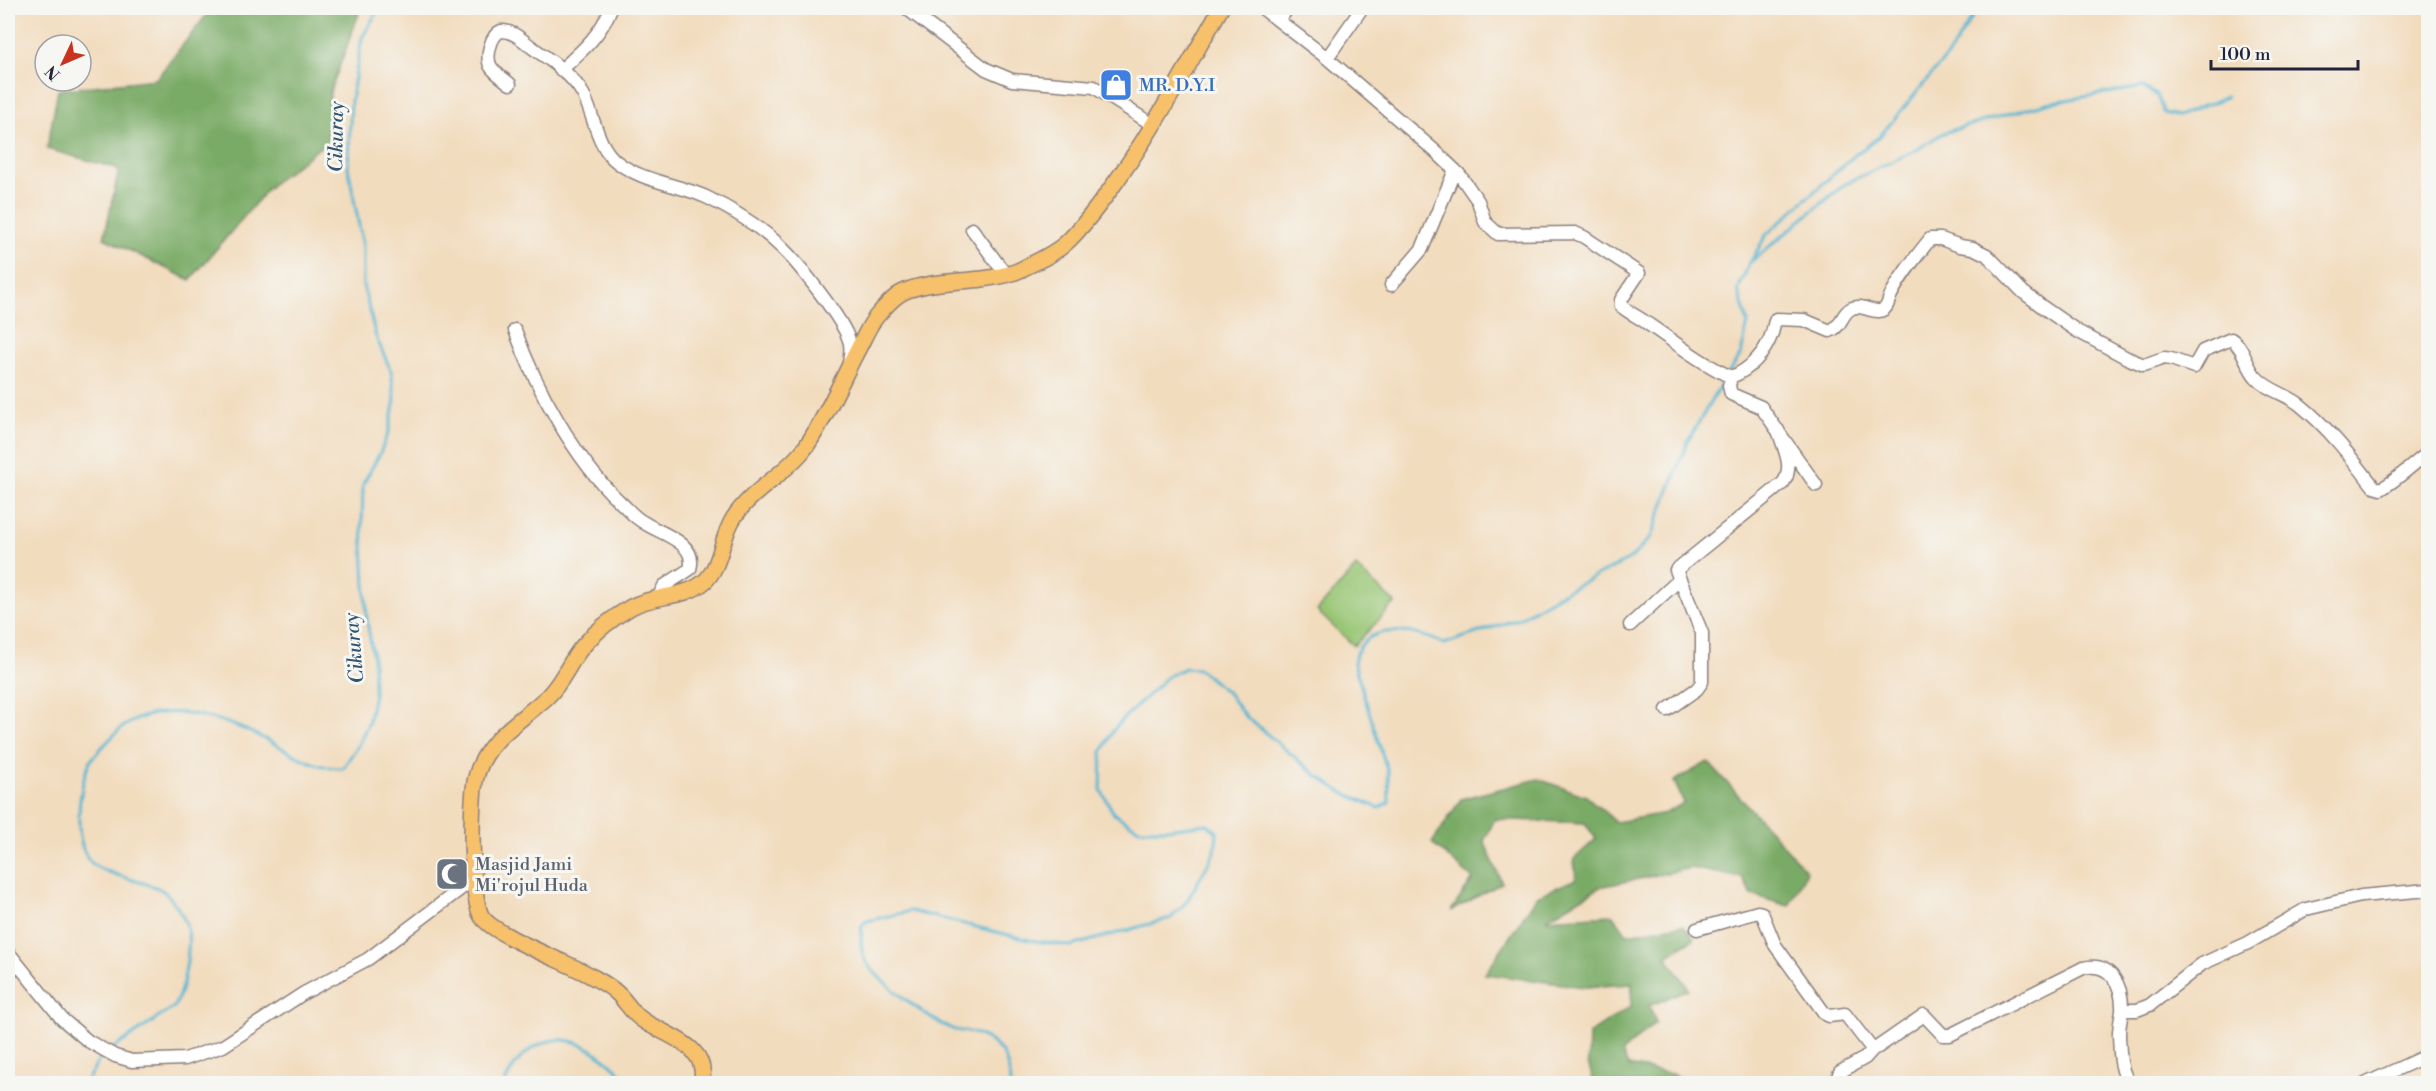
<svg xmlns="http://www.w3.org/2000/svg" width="2436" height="1091" viewBox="0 0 2436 1091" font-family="'Libre Bodoni',serif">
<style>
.green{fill:#98c674;stroke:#5d7458;stroke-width:1.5}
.forest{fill:#7aab66;stroke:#4e6650;stroke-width:1.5}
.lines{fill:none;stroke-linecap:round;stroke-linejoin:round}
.stream{stroke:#53b5d2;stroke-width:3}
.minor-casing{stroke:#8a7f7c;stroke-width:15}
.major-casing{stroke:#8a7f7c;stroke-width:18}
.minor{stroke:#fff;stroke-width:12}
.major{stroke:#f7c06b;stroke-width:15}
.labels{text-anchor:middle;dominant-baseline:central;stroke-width:6;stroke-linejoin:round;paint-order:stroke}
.shop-label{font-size:18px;fill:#366cbe;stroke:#f6f6f2;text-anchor:start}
.worship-label{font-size:18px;fill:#5b616d;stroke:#f6f6f2;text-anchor:start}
.water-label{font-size:20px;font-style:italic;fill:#335570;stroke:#f6f6f2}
</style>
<rect width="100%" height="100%" fill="#f6f6f2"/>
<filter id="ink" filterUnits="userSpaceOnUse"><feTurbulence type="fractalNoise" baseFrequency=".0167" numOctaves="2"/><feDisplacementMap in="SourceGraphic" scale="12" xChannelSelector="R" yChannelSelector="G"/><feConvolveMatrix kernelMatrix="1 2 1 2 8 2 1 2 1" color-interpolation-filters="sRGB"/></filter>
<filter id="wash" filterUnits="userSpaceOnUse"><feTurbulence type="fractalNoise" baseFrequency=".008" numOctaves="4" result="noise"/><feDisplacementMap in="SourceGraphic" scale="24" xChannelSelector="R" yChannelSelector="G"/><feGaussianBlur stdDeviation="1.35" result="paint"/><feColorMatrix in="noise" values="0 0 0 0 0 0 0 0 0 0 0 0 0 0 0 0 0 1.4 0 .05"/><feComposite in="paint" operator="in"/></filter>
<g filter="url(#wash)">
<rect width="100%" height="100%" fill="#f2dcbe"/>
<path class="green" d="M1356,567L1395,603L1354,646L1317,611Z"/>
<path class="forest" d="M212,8H361L330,92L328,141L271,185L190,280L104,238L119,169L47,149L58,90L156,79Z
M1708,762L1807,871L1789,906L1752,895L1742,878L1691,868L1600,887L1546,919L1613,915L1627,934L1682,925L1695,938L1666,956L1689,989L1649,1006L1656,1022L1622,1052L1628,1066L1672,1074L1689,1083H1594L1588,1063L1589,1034L1631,1006L1632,984L1585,987L1485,974L1537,896L1576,879L1574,859L1596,839L1585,823L1495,819L1484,841L1502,883L1451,911L1473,879L1432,843L1461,799L1538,779L1586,796L1616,822L1666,813L1684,803L1674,781Z"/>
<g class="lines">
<path class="stream" d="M1752,261L1845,184L1918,149L1943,133L2047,103L2143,87L2157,96L2164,113L2178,116L2226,97
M1729,372L1741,354L1748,323L1738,290L1749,264L1767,234L1855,155L1879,137L1949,54L1978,8
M111,1050L174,1007C184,990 190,952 188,932C186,918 171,894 158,888C143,882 104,873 94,865C71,847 78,786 90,762C95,753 105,745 111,738C151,693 222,717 267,740C292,753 314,769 343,768L357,747L368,724L374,694L373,656L367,621L362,526L363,484L380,453L389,431L395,399L391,371L376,337L363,285V247L348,167L351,100L362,38L379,8
M85,1084L99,1060L106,1054
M504,1084C508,1076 513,1066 519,1060C560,1017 600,1051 632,1084
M1010,1084C1010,1059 1000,1043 977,1034C968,1031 958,1032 950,1028C929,1019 872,977 864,958C860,948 861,936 862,925L867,921L911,911L1029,940L1071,946L1171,918L1187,901L1215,852L1217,832L1207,824L1166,829H1139L1114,814L1101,790L1102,752L1112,732L1123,719L1167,677L1185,668L1199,669L1229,694L1243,714L1316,775L1342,792L1379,808L1389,802L1388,773L1354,663C1355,659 1356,653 1358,650C1374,621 1420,632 1444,644L1518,619L1566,591L1630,559L1651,537L1688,441L1725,377"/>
</g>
</g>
<g filter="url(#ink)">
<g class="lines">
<g class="minor-casing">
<path id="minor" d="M906,8L986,69L1012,80L1094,87L1153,125
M1262,8L1327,58L1435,151L1459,174L1478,201L1485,222L1498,234L1575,233L1584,237L1639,273L1621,300V306C1629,313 1639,317 1648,324C1676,343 1701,363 1731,377C1750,370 1766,352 1772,333C1774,327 1773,324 1776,319L1804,320L1830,331C1842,327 1841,313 1852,308C1862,304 1870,312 1879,311C1887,310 1888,303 1890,297C1900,276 1916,257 1930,239H1941L1960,246L1973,248L1987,255L2023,292L2044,308L2077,331L2127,358L2144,365L2164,358L2171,359L2194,367L2203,351L2231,339C2244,347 2246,366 2256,377C2267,390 2286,394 2299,404C2329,428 2351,457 2374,487L2381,489C2397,480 2413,464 2428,453
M1279,20L1288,8
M1327,58L1362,8
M561,70C583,50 600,36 611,8
M510,84C504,79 495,73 491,67C485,57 491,35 501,31C513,30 523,41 533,48C550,60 572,74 583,94C594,115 597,147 617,162C643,182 678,184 706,197C733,210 761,227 782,248C799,264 843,320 849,340C852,347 850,355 849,363
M972,229L1006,275
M1391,285L1422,249L1455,170
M515,330C535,386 575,460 619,501C627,508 634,517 643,522C660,534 698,542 690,569L664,586L659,596
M1731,377L1729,386L1731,394L1761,407L1816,485
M1630,625L1679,580
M1667,710L1697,689L1702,682V633L1676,570L1783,483C1795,467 1783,447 1778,430
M1697,929L1758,912L1762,913L1775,945L1825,1014L1829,1016L1845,1014L1872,1049L1878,1047L1924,1015L1943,1035H1950L2083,968C2111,961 2123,986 2122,1011C2121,1019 2119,1026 2119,1034C2120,1051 2119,1070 2130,1084
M8,952L62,1019L88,1041L115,1056L132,1061L185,1059L223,1046L304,993L368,959L475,878
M2122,1010H2137L2150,1005L2202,964L2248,943L2306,909L2361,896L2428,890
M1845,1084L1839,1074L1840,1072L1865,1058L1874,1048
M2365,1084L2428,1055"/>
</g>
<g class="major-casing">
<path id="major" d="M701,1084C711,1046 668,1037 644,1021C632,1014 627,1002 617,993C610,986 600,981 591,976C567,962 495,936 482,917C470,899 470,799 476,777C486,739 520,722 547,697C563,682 569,662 583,646C596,631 614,617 631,607C654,594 684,599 704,582C721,567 721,538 733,519C751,490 785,475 805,448C826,418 840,383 857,351C863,340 868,327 876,317C882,310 890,301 898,295C917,282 959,282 982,279C995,277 1008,276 1020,270C1035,262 1055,254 1067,242C1082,228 1095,210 1107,194C1150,136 1185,70 1221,8"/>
</g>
<use href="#minor" class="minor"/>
<use href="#major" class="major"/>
</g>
</g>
<defs>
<g id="shop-square" transform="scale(1.725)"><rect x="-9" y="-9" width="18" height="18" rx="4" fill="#3f7fe0" stroke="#f6f6f2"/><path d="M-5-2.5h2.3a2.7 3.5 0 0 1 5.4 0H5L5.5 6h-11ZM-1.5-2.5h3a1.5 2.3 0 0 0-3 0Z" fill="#fff"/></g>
<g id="mosque-square" transform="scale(1.725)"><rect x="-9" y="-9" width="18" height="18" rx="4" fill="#6b7280" stroke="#f6f6f2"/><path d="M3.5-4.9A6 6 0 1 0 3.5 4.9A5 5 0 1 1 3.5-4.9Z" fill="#fff"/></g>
</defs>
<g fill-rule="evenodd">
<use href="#shop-square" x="1116" y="85"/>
<use href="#mosque-square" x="452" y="874"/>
</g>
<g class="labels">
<g class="shop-label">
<text x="1139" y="85">MR. D.Y.I</text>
</g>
<g class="worship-label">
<text x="475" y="864">Masjid Jami<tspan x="475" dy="21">Mi'rojul Huda</tspan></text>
</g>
<g class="water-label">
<text transform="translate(337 137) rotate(-89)">Cikuray</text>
<text transform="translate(355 648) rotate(-95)">Cikuray</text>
</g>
</g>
<rect width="2436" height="1091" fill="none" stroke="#f6f6f2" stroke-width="30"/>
<g transform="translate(63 63) rotate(226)"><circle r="28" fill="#f6f6f2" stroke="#a1a1a9" stroke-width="1.5"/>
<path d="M0-4.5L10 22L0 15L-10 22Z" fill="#c8321e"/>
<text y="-9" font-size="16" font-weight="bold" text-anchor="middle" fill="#22223b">N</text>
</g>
<path d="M2211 60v9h147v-9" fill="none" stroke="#22223b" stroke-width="3"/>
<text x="2220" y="60" font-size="18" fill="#22223b" stroke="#f6f6f2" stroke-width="4.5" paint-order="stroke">100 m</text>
</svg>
